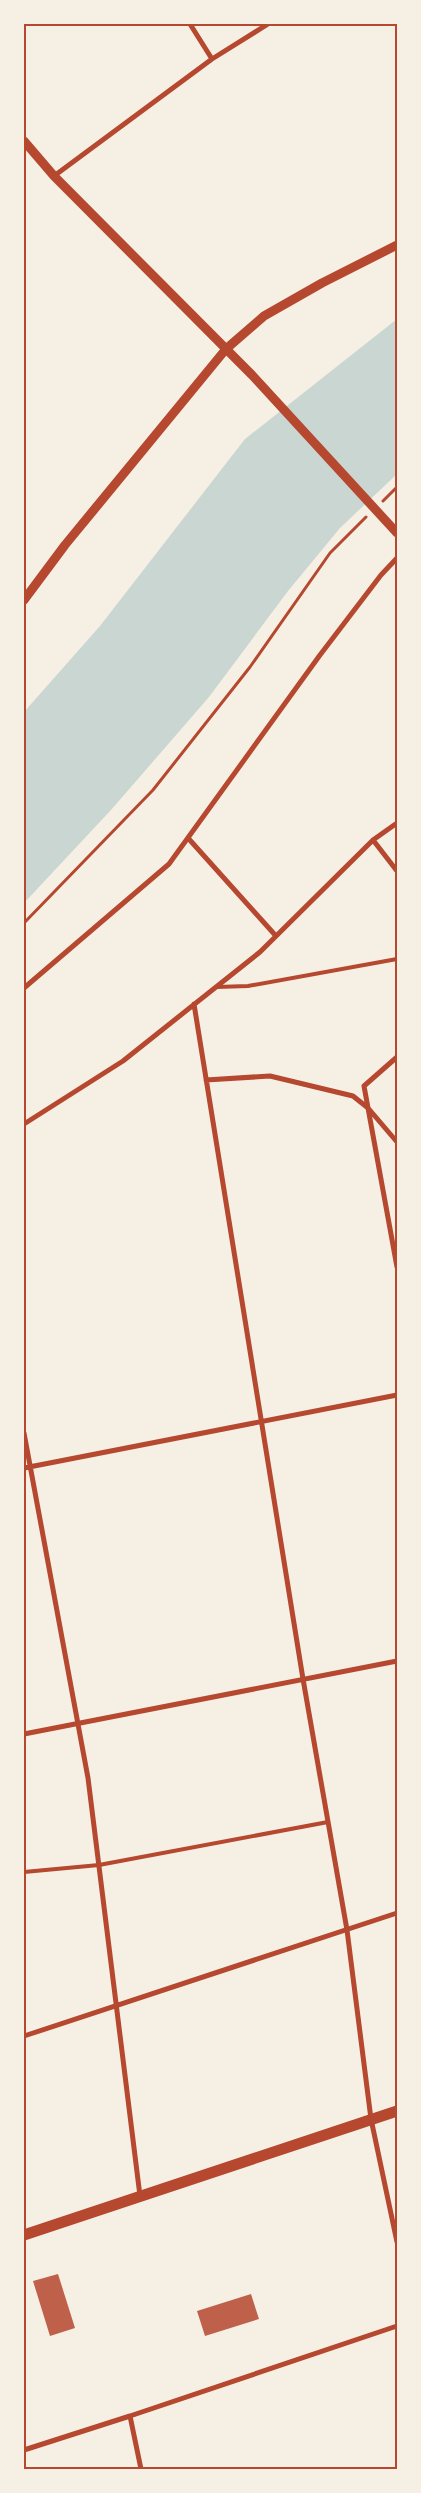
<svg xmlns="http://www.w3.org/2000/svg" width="421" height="2493" viewBox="0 0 421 2493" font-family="'Crimson Pro',serif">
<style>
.water{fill:#c9d6d2}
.building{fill:#bf614a}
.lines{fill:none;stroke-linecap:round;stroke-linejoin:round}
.path{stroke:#b5482f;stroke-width:3}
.service{stroke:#b5482f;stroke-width:4}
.minor{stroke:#b5482f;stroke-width:5}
.tertiary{stroke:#b5482f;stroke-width:9}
.primary{stroke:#b5482f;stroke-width:11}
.neatline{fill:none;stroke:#b5482f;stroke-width:2}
</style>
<rect width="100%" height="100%" fill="#f6efe4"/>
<path class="water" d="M397,319V474L340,528L288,591L209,697L111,810L24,903V712L100,626L245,439Z"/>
<path class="building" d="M58,2274L75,2328L50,2336L33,2281Z
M251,2294L259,2319L205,2336L197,2311Z"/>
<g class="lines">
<path class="path" d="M383,501L397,487
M24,923L153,790L250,667L330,553L366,517"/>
<path class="service" d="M217,987L248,986L397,959
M24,1872L99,1865L328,1822"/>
<path class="minor" d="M190,24L212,59
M54,176L212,59L268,24
M188,838L276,936
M373,840L397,871
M24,988L169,864L320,655L381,575L397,558
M194,1004L303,1679L347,1930L371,2119L397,2242
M397,1057L364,1086L397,1267
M206,1080L270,1076L353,1096L368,1108L397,1142
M24,1124L123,1061L260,952L373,840L397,823
M24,1433L88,1778L140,2196
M24,1468L397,1395
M24,1734L397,1661
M24,2036L397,1913
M130,2416L397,2326
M24,2450L130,2416L141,2469"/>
<path class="tertiary" d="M24,141L54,176L252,375L397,533
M24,600L65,545L226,349L264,316L322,283L397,245"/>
<path class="primary" d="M24,2235L397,2111"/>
</g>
<rect width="421" height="2493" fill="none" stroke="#f6efe4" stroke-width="50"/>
<rect x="25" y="25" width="371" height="2443" class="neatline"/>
</svg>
